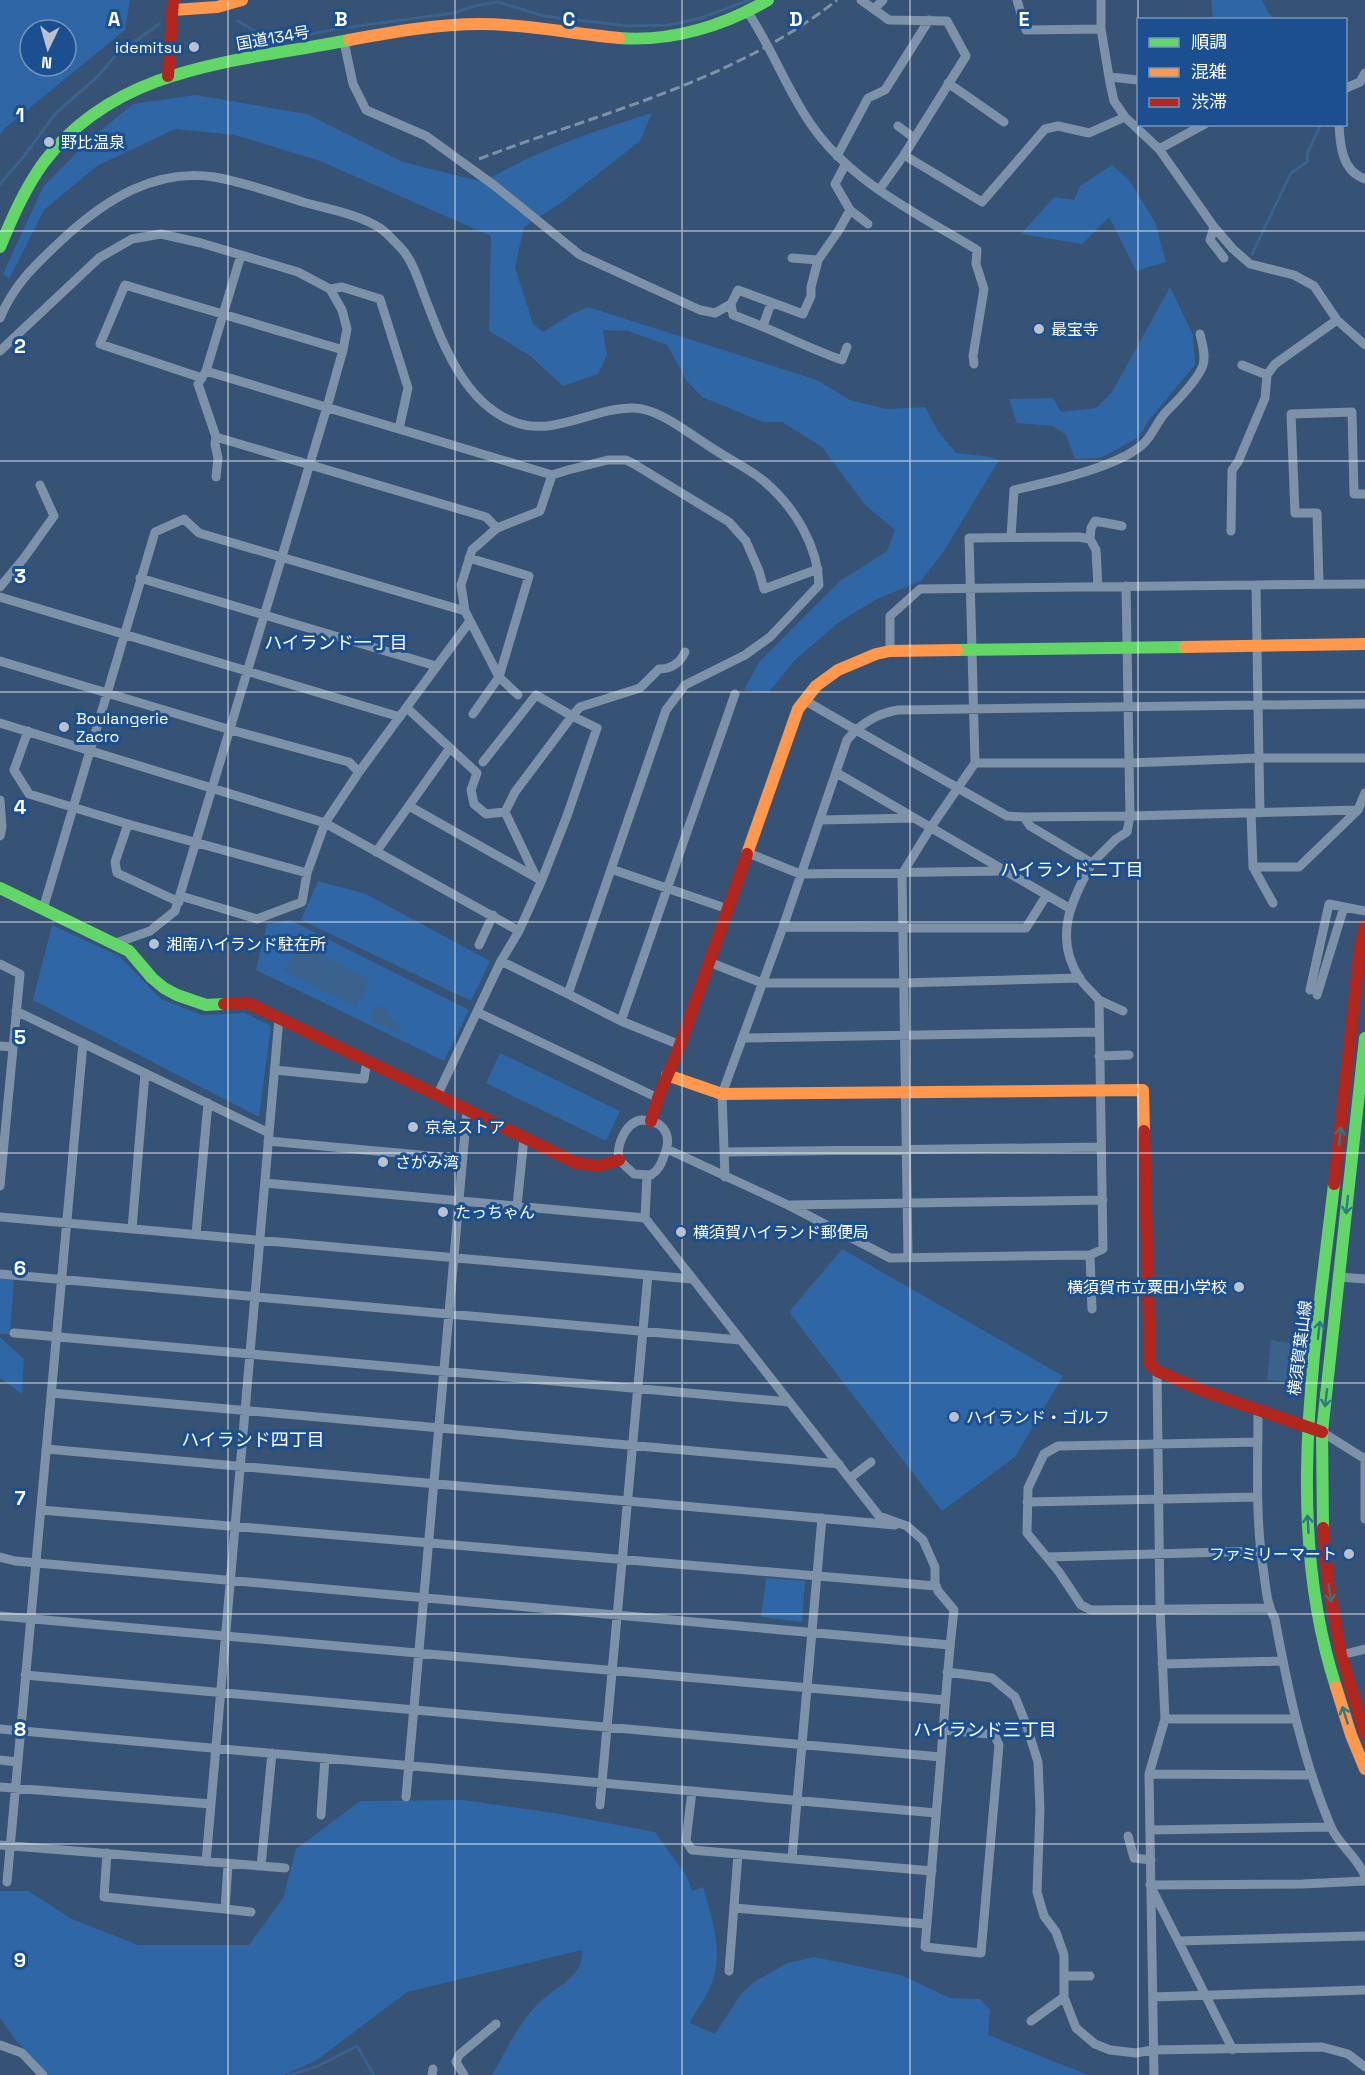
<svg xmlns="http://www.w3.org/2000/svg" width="1365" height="2075" viewBox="0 0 1365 2075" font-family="'Space Grotesk','Noto Sans JP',sans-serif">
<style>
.green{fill:#2f66a5;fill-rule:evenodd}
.water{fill:#3b618d}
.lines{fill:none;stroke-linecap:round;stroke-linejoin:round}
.stream{stroke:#3b618d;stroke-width:3}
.street{stroke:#7d92a8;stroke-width:9}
.fast{stroke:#63d668;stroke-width:12}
.slow{stroke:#ff974d;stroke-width:12}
.jam{stroke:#b3261e;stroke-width:12}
.rail{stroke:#7e92a7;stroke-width:3;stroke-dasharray:10 4.5;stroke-linecap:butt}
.oneway{stroke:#317883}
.grid{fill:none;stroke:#fff;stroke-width:1.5;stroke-opacity:0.55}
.poi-dot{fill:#b9c2ce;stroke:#1b4f8f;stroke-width:2}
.labels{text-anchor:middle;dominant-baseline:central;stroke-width:6;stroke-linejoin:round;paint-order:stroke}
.street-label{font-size:16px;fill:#fff;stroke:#1b4f8f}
.poi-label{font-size:16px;fill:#fff;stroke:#1b4f8f;text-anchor:start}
.neighbourhood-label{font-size:18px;fill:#fff;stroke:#1b4f8f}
.grid-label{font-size:20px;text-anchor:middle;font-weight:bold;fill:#fff;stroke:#1b4f8f;stroke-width:6;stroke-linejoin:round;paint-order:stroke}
</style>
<rect width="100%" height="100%" fill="#365274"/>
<path class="green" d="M0,0H130L125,30L5,128L0,135ZM30,30H66V66H30Z
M1211,0H1262L1268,12L1275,19H1213Z
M195,95L307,114L403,162L483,182C535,151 594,131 652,113L640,141L562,202L524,227L515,267L533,324L543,332L570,315L588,307L817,380L850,400L887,409L925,407L938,431L956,453L985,456L999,460L944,551L921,581L877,599L839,622L795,660L768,693L744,690L759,662L840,581L887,551L895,530L865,505L822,447L782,422H763L702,397L687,381L667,345L628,331L603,330L607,355L598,374L563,386L529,355L489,331L491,236L320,161L235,135L175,129L97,166L44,210L9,279L3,274L43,187L88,141L133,104Z
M1112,165L1129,180L1155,222L1166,262L1136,271L1109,217L1082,244L1021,234L1054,197L1074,200L1080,186Z
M1170,287L1193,335L1195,365L1149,420L1139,437L1101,458L1075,459L1066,435L1053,426L1017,423L1009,399L1053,398L1061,412L1096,408L1112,392Z
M318,881L366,894L490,961L471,1001L301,920Z
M290,920L469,1010L444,1061L256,970L267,924Z
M52,925L119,956L161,999L202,1015L245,1013L271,1026L259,1117L33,1000Z
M500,1053L620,1111L606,1141L486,1083Z
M842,1249L1063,1376L1015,1457L942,1511L789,1312Z
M0,1278L14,1279L10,1334H0Z
M0,1337L24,1359L22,1394L0,1378Z
M766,1578L805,1581L802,1622L761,1617Z
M463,1800L560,1814L655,1832L687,1877L692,1891L703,1887C712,1918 725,1956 710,1987C705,2000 695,2011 690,2023L715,2034L741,1994L754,1982L787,1963L814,1957L901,1975L950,1998L980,1999L990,2010L988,2035L1088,2075H492C507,2050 519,2021 541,2001C557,1986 585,1975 582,1950L407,1992L317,2060L284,2075H47L14,2038L0,2018V1891H28L72,1919L138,1945H249L283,1898L296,1849L360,1801Z"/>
<path class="water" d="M299,943L370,979L356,1007L284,971Z
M379,1006L385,1008L391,1020L400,1027L399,1033L391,1030L387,1025H379L372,1021L370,1016L373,1008Z
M1271,1340L1291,1343L1288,1382L1267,1380Z"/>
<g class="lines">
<path class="stream" d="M238,21L272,42L336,29L454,13L474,6L498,2L544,16L629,26L669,25L701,18L749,0
M0,184L24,156L56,113L97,77L116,55L159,24
M1252,254L1291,173L1307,162L1308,152L1321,124
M289,2075L316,2067L357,2046L374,2075"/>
<path class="street" d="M861,0L889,20L947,21L966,56L904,155L879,190
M1017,0L1026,30L1101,29
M1101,0V29L1110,83L1114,101L1125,117L1159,149L1214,227L1233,249L1250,264L1294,275L1314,286L1337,320L1365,345
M874,9L883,0
M747,11C771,46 786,88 810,123C850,182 918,214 977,250L976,264L984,289L973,356L974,364
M344,42L353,84L366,110L426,136L495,186L580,255L700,310L715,313L731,304L738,290L803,314L811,296V287L818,260L839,230L850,210
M1110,77L1138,80
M948,83L1004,122
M1346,88L1360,82L1365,73
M1339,124C1340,146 1342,171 1365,179
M898,126L914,138
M1159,149L1205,124
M904,155L982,202L1045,129L1058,126L1089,133L1125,117
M837,156L868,98L885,90L929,20
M845,165L835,184L850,210L868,224
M1214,227L1210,240L1224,258
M241,255L206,371L198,384L216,437L486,517L497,528
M792,258L818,260
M330,289L342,287L380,299L408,388L399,429
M731,304L733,315C770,328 805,347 842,360L847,347
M0,318C14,284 37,263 64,238C105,200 155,168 214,177C244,182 274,193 303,202C328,209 358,214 380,228C387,233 394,241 400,247C412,259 418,279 424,295C442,342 464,405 517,423C556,436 595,407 634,408C659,409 685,431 706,444C724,457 749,468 765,482C795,508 818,546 819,585L770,637L745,655L685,685L666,710L568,994L621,1021L680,1045
M763,326L771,303
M0,351L99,258L132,239L161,234L201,243L298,272L330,289L342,310L347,329L343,350L327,407L175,911L150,931L116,943
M1242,365L1267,375
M206,371L552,475L568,470L608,460H626L634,464L729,522L746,541L759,571L764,589L818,569
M202,378L100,344L125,285L343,350
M216,477L218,458L215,444L216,437
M1231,531L1232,470L1238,462L1265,398L1267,375L1275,364L1337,320
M1011,537L1014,490C1049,482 1115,468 1142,445C1152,437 1157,421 1166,412C1176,402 1199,378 1203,365C1206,355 1202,343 1200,334
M1090,539L1091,528L1095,521L1122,526
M469,558L529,576L499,677L518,695
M140,578L436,666
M1319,584L1317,513H1295L1291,414L1352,412L1354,494H1365
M0,587L24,558L54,516L40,485
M0,597L400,717
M890,651V616L920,589L1256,585
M0,661L231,730L349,762L359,772
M407,708L477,773L471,790L474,804L486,814L505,812L536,877
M473,714L499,677L465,611L461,585L472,550L497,528L540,511L552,475
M0,723L325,823L519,931
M28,731L14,770L29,794L128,824L307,873
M483,762L536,695L572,716L580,707L640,688L659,669C671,669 680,663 685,652
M975,763H1129L1259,758H1365
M837,773L1069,908
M0,800L2,827L0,836
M409,806L537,878
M1251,813L1253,867H1299L1358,810L1365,793
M1260,813L1258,705L1365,704
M1024,817L1130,816L1358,810
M820,820L914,818
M128,824L115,862L117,873L179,902
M376,852L450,748
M748,853L800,874L1003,871
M1092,863L1116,839L1127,832L1130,816L1126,586
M1253,867L1273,903
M611,869L728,909
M181,896L257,919L302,902L307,873L325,823L359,772L470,621
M43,909L155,532L184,519L199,533L465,611
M783,927L1026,928L1046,896
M479,945L493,915
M501,961L568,994
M709,962L762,983H903L1080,978
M0,964L20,974L0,1186
M1310,990L1329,904L1365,911
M1317,995L1344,907
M1099,1000L1123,1011
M16,1011L269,1133
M477,1012L658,1098
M621,1021L735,694
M744,1038L1099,1032
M0,1046L13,1047
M1099,1056L1129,1055
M275,1070L364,1079L366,1067
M437,1096L501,961L519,931L541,882L567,816L597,728L572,716L515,792L505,812
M641,1120C664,1120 673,1135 664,1156C661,1164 659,1170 651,1175L634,1174L619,1160C616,1146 625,1123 641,1120Z
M268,1141L463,1159
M667,1149L788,1205L890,1258L1090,1255
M725,1152L1101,1147
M647,1176L645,1218L879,1516L907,1526L923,1540L935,1567V1583L938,1591L954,1610C948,1659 945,1708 941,1757L925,1947L981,1953L999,1745L995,1736L989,1734L943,1730
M725,1177L722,1094L783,927L847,740L856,730L804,700
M265,1183L645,1218
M791,1205L1103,1200
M517,1206L524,1138
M0,1217L692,1279
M132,1229L145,1073
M196,1234L208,1103
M908,1257L902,874L931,827L975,763L969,538L1079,537L1090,539L1096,550L1098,587
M0,1274L740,1340
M1340,1277L1365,1279
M1092,1309L1090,1255L1103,1249L1099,1000C1093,993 1085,986 1080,979C1053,938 1071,901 1092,863L1030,826L1024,817L1007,816L856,730C870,719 880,713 898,710L1258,705L1256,585L1365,584
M14,1333L789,1402
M51,1393L839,1464
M1258,1411C1258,1466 1255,1521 1264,1574C1266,1590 1267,1605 1275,1619C1288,1690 1303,1761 1331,1827C1339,1845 1358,1858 1365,1876
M1322,1432L1365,1459
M1258,1442L1058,1446L1044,1454L1028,1488L1027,1533L1059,1572L1081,1605L1091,1610L1269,1608
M46,1449L895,1525
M1365,1457V1519
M850,1478L871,1462
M1027,1502L1257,1497
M41,1510L936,1586
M0,1557L15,1561L950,1645
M1048,1557L1260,1551
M0,1616L945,1700
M1341,1655L1365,1649
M1162,1664L1283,1661
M947,1672L992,1678L1015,1697L1026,1724L1038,1762L1040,1809L1037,1892L1044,1916L1056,1932L1064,1955V1997L1076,2028L1095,2044L1110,2050L1136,2053L1152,2050L1322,2047L1348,2054L1365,2067
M25,1675L941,1757
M1165,1719H1295
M0,1729L936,1813
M0,1760L18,1762
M1149,1774L1312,1775
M0,1787L211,1804
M692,1791L686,1841L692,1850L932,1871
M406,1797L467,1110
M600,1805L648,1275
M321,1815L325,1758
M1150,1830L1331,1827
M1128,1836L1134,1858L1151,1860
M0,1845L261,1866L272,1753
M107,1853L104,1897L225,1909L228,1865
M792,1858L822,1518
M206,1862L279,1018
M261,1866L285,1868
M7,1882L83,1043
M734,1908L927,1924
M225,1909L251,1912
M1178,1941L1365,1936
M729,1971L738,1854
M1065,1976H1090
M1153,1997L1365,1990
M1031,2021L1064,1997
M0,2045L22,2053L43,2075
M1233,2050L1150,1885L1302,1884L1365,1881
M432,2075L433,2069
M464,2075L456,2062L459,2055L496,2024
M1154,2075L1149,1774L1165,1719L1160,1608L1157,1371"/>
<path class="fast" d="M619,38C671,42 723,26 768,0
M0,247C12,218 25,188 44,162C119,64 239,62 349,40
M957,650L1185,647
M0,888L129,951L152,978L164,988L177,995L206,1005L224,1004
M1334,1184C1315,1351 1283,1524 1336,1687
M1323,1528L1322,1432L1365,1038"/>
<path class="slow" d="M173,10L217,7L242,0
M349,40C393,32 437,24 481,24C527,24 573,34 619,38
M1185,647L1365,644
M747,854L798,709L816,686L838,670L876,654L890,651L957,650
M667,1075L722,1094L1143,1090L1144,1131
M1336,1687L1351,1735L1365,1769"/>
<path class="jam" d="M168,76L173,0
M224,1004H250L576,1163L598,1166L619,1160
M651,1121L658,1098L680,1045L747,854
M1144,1131L1150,1364L1157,1371L1206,1392L1322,1432
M1334,1184L1360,947L1365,925
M1323,1528L1328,1582L1341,1655L1365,1733"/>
<path class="rail" d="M479,159C601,112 732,83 837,0"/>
</g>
<defs><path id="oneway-shaft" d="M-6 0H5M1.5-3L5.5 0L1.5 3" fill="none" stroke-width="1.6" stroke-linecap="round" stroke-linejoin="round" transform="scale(1.5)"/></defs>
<g class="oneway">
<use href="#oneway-shaft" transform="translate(1340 1136) rotate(-85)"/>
<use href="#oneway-shaft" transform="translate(1347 1205) rotate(96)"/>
<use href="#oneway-shaft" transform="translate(1319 1330) rotate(-83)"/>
<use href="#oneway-shaft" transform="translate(1326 1398) rotate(97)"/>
<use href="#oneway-shaft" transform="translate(1308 1524) rotate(-93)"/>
<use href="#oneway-shaft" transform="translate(1330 1593) rotate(81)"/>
<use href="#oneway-shaft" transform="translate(1345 1715) rotate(-108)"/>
</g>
<path class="grid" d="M228,0V2075M455,0V2075M682,0V2075M910,0V2075M1138,0V2075M0,231H1365M0,461H1365M0,692H1365M0,922H1365M0,1153H1365M0,1383H1365M0,1614H1365M0,1844H1365"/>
<g class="poi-dot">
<circle cx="194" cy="47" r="6"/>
<circle cx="49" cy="142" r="6"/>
<circle cx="1039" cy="329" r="6"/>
<circle cx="64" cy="727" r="6"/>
<circle cx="154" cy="944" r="6"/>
<circle cx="413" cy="1127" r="6"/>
<circle cx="383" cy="1162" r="6"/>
<circle cx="443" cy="1212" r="6"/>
<circle cx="681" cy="1232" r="6"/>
<circle cx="1239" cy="1287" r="6"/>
<circle cx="954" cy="1417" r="6"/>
<circle cx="1349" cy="1554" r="6"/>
</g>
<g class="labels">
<g class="street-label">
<text transform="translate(273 38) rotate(-10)">国道134号</text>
<text transform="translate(1300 1348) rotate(-83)">横須賀葉山線</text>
</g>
<g class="poi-label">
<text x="182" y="47" text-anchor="end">idemitsu</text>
<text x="61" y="142">野比温泉</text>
<text x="1051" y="329">最宝寺</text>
<text x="76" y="718">Boulangerie<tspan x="76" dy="18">Zacro</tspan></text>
<text x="166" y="944">湘南ハイランド駐在所</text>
<text x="425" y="1127">京急ストア</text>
<text x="395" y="1162">さがみ湾</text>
<text x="455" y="1212">たっちゃん</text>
<text x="693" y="1232">横須賀ハイランド郵便局</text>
<text x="1227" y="1287" text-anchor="end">横須賀市立粟田小学校</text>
<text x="966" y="1417">ハイランド・ゴルフ</text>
<text x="1337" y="1554" text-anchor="end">ファミリーマート</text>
</g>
<g class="neighbourhood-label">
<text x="336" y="642">ハイランド一丁目</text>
<text x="1072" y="869">ハイランド二丁目</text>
<text x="253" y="1439">ハイランド四丁目</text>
<text x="985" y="1729">ハイランド三丁目</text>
</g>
</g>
<g class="grid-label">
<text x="114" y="26">A</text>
<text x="341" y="26">B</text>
<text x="569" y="26">C</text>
<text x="796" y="26">D</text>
<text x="1024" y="26">E</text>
<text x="20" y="122">1</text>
<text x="20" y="353">2</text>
<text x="20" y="583">3</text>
<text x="20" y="814">4</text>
<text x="20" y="1044">5</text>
<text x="20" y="1275">6</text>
<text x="20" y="1505">7</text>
<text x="20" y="1736">8</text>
<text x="20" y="1967">9</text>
</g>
<rect x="1137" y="18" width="210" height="108" fill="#1b4f8f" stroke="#7695bc" stroke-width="1.5"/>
<rect x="1149" y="38" width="30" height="9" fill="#63d668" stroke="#7695bc" stroke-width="1.5"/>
<text x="1191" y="48" font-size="18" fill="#ffffff">順調</text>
<rect x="1149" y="68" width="30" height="9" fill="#ff974d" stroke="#7695bc" stroke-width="1.5"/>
<text x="1191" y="78" font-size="18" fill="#ffffff">混雑</text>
<rect x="1149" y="98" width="30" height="9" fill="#b3261e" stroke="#7695bc" stroke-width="1.5"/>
<text x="1191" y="108" font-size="18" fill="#ffffff">渋滞</text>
<g transform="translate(48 48) rotate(185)"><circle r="28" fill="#1b4f8f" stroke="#7695bc" stroke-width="1.5"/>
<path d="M0-4.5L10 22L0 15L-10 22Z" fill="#b9c2ce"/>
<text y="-9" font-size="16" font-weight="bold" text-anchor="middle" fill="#ffffff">N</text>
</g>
</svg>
